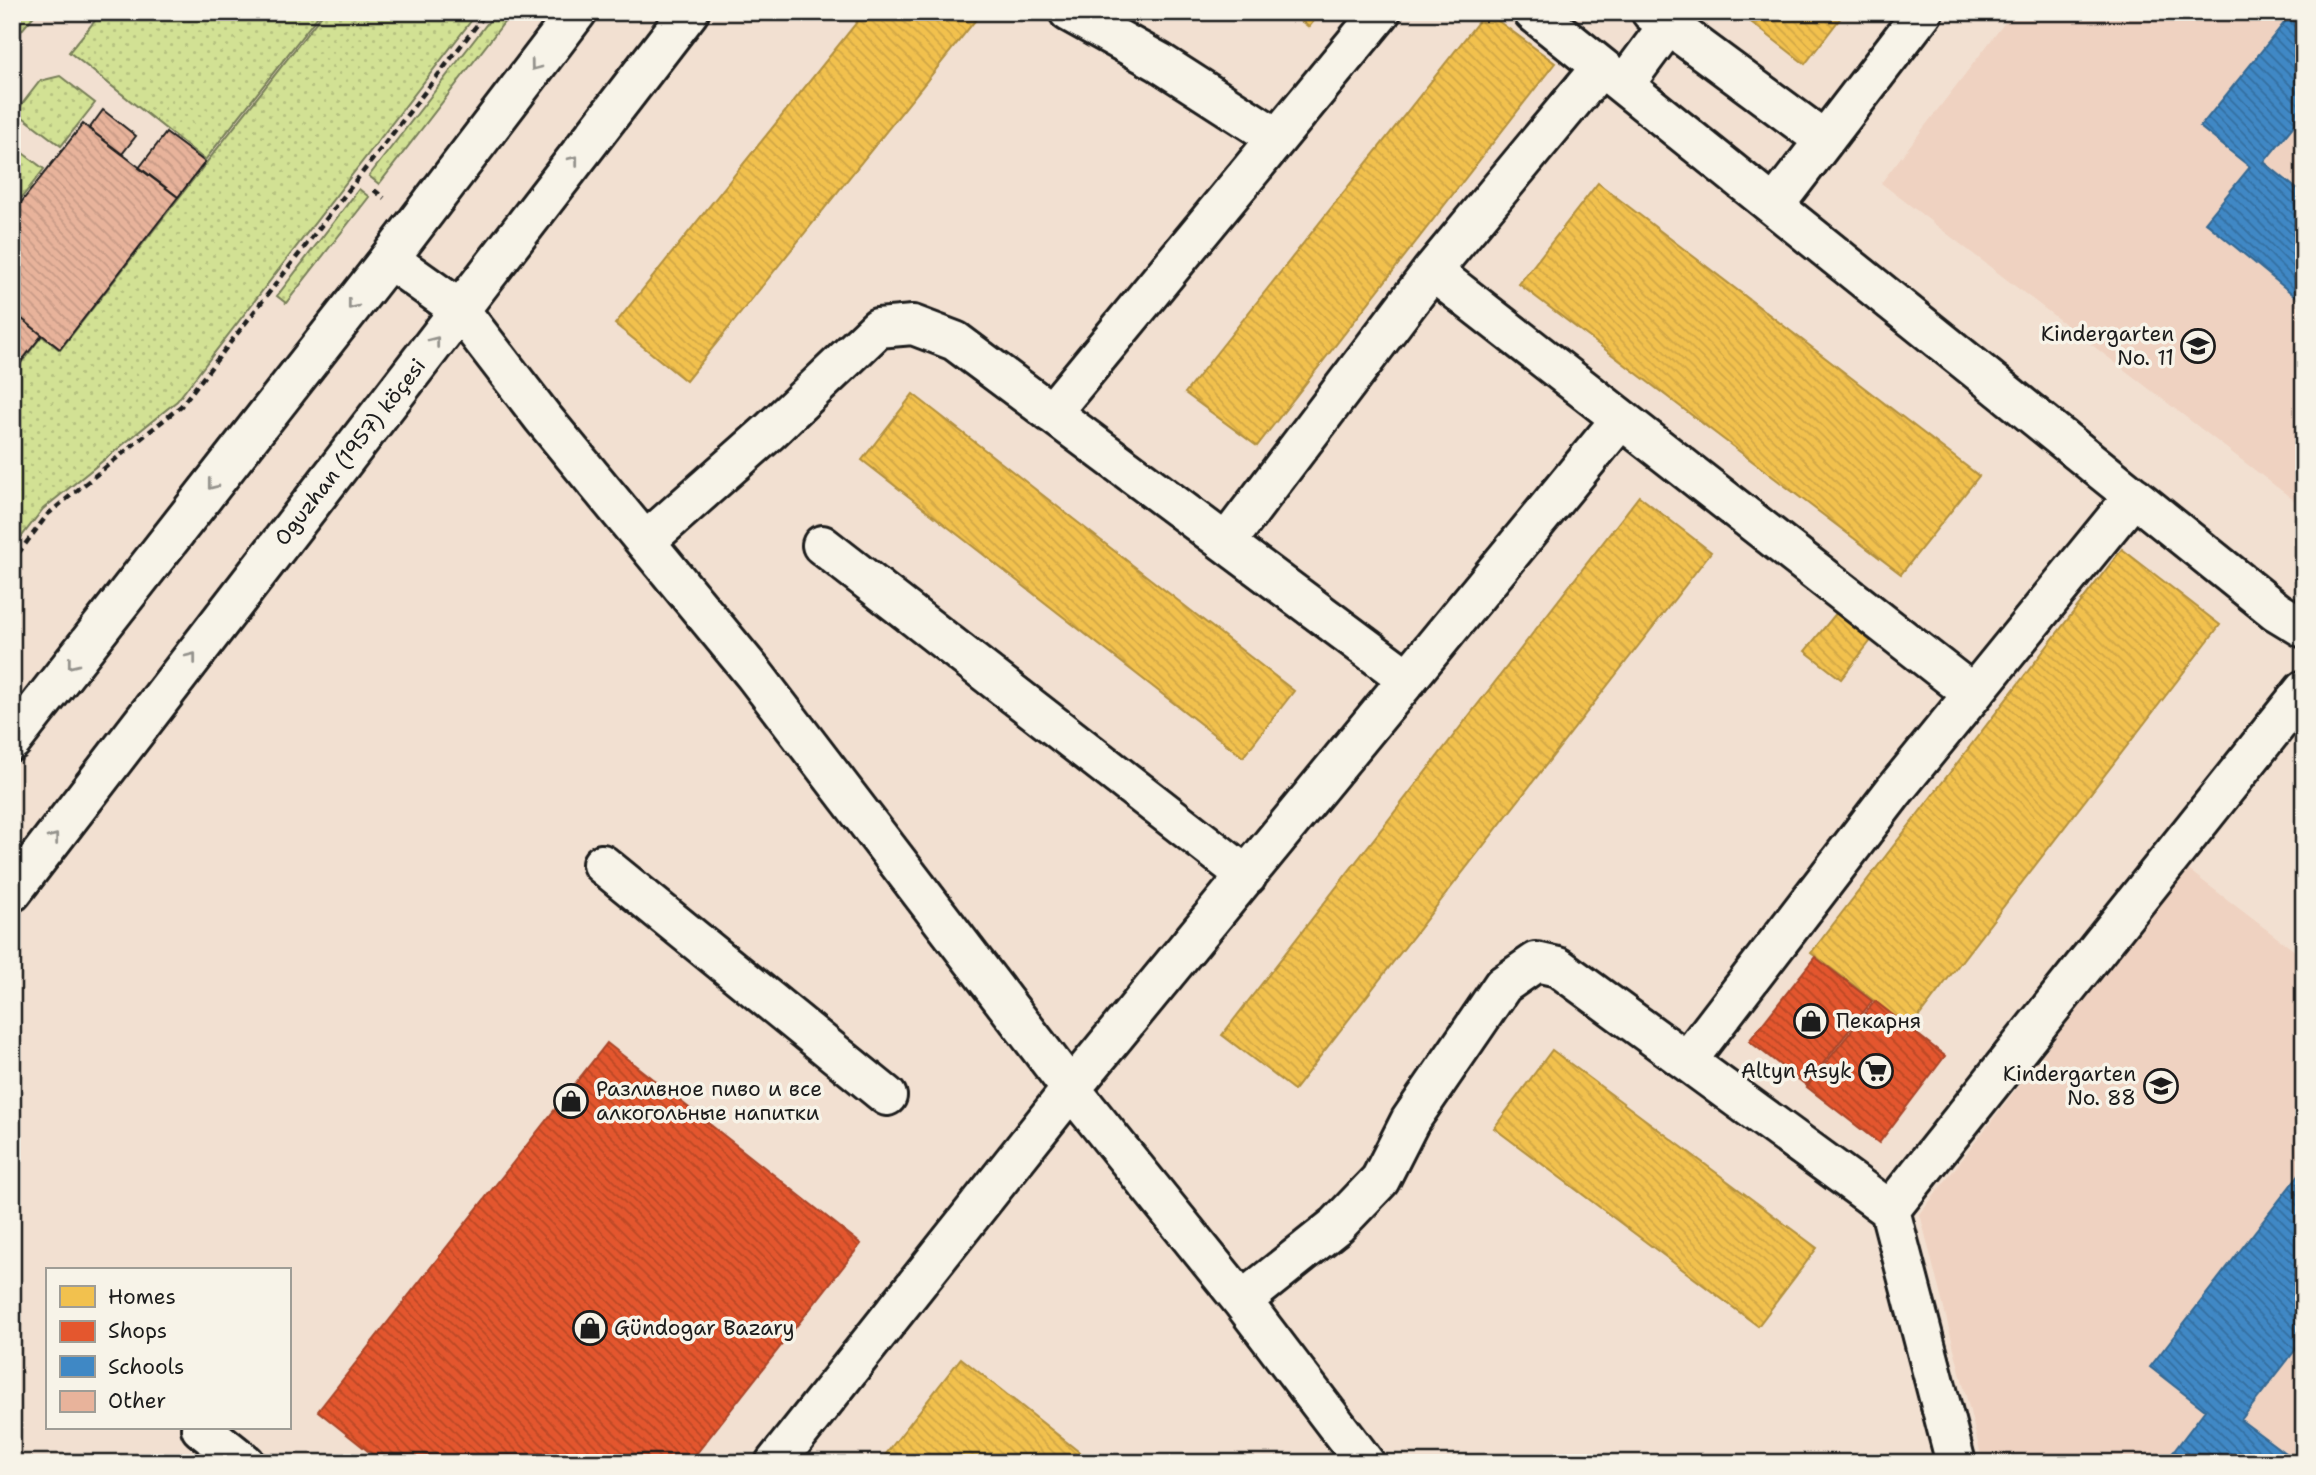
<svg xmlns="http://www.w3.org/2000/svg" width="2316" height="1475" viewBox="0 0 2316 1475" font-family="'Shantell Sans',sans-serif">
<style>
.built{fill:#efd2c1}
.grass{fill:url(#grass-dots);stroke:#777e58;stroke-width:2}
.homes{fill:url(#homes-back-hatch);stroke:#b2903f;stroke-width:2}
.shops{fill:url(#shops-back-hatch);stroke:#a84529;stroke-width:2}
.schools{fill:url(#schools-back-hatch);stroke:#346892;stroke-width:2}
.building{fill:url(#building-back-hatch);stroke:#1c1c1c;stroke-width:2}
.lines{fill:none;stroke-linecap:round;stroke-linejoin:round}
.minor-casing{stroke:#1c1c1c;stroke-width:44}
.major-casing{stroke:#1c1c1c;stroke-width:44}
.path{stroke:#1c1c1c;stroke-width:4.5;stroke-dasharray:7 5;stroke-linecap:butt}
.minor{stroke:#f7f3e8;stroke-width:38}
.major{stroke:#f7f3e8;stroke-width:38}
.oneway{stroke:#94928c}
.labels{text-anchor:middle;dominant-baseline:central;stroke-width:7;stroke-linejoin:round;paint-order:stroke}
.poi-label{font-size:21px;fill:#1c1c1c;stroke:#f7f3e8;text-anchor:end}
.street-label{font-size:21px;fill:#1c1c1c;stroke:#f7f3e8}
</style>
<defs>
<pattern id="grass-dots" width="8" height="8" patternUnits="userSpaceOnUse" patternTransform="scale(1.75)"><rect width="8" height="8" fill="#d2e194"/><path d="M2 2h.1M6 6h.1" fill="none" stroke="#b4c07f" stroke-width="1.8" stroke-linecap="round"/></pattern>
<pattern id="homes-back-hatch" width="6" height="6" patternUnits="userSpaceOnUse" patternTransform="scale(1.75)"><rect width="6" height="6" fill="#f2c14e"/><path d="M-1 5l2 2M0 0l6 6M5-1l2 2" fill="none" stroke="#cfa544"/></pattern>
<pattern id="shops-back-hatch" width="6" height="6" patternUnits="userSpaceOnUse" patternTransform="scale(1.75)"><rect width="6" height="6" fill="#e4572e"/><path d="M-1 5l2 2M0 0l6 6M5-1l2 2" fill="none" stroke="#b84726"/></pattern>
<pattern id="schools-back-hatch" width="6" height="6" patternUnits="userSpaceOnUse" patternTransform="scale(1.75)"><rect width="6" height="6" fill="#3f88c5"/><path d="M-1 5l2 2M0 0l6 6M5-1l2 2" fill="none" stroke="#346e9f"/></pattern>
<pattern id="building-back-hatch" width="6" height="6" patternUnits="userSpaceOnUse" patternTransform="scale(1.75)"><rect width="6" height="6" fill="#e8b39b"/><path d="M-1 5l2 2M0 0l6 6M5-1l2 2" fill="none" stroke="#c69985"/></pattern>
</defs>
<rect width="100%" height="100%" fill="#f2e0d1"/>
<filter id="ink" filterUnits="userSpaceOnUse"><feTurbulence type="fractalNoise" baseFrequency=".0143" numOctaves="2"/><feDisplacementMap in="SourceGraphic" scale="14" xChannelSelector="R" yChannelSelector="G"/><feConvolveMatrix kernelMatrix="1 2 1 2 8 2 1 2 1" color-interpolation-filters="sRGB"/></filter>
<g filter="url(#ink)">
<path class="built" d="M2013,12H2304V508L1881,183Z
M2186,868L2304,958V1463H1983L1920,1214Z"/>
<path class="grass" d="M12,12H37L12,42Z
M102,12H321L205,160L69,52Z
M324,12H478L177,401L43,509L12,549V375L42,336L60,350Z
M496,12H512L379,184L369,176Z
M60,76L95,103L61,146L20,115L19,108L40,81Z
M20,151L44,169L12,210V153Z
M359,189L369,197L286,303L277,296Z"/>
<path class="homes" d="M865,12H982L686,381L615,324Z
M1289,12H1321L1309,27Z
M1486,12L1555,63L1257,446L1185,393Z
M1738,12H1845L1805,64Z
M1598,183L1979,476L1901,574L1519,284Z
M913,394L1294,691L1243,757L862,460Z
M1639,496L1711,552L1294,1090L1222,1035Z
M2122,549L2220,625L1910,1028L1811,953Z
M1843,605L1876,634L1841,679L1805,651Z
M1552,1050L1817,1248L1758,1326L1494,1128Z
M961,1358L1093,1463H879Z"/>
<path class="shops" d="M1815,957L1872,1001L1806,1085L1749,1041Z
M1875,1001L1945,1056L1879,1143L1807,1087Z
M607,1043L861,1244L689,1463H383L318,1411Z"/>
<path class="schools" d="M2293,12H2304V113L2264,162L2304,195V285L2295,296L2205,222L2250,167L2200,127Z
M2304,1168V1339L2241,1420L2297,1462L2165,1463L2205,1410L2150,1367Z"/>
<path class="building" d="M103,110L136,136L122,154L89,129Z
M83,124L178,197L60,349L12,311V214Z
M166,133L205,162L178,197L139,168Z
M12,311L42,335L12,373Z"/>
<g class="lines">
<g class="minor-casing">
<path id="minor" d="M1069,12L1159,62L1277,138
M1533,12L2276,611L2304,628
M1651,12L1824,140
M1601,67L1432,271L1973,694
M1624,85L1678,12
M1774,206L1923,12
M389,259L459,309L543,418L754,674L1071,1089L1242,1301L1365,1463
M1051,413L1381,12
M645,542L769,432L878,328L913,325L955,341L1408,679
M1226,543L1432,271
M822,545L1247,876
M602,864L887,1096
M1687,1061L1894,791L2134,496
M1242,1301L1337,1225L1380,1180L1410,1121L1503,985L1536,962L1558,967L1890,1210
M201,1428L245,1463
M775,1463L1071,1089L1621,419
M1956,1463L1890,1210L2304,690"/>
</g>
<g class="major-casing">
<path id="major" d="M12,741L389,259L577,12
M12,892L689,12"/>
</g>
<path class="path" d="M374,190L384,198
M12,564L17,555L48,514L181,406L487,12"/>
<use href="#minor" class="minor"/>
<use href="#major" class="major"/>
</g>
<defs><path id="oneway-chevron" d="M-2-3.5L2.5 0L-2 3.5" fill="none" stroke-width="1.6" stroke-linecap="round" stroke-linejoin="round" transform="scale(1.75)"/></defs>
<g class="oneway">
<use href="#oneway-chevron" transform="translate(535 66) rotate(127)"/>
<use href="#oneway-chevron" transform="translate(574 160) rotate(-52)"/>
<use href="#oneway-chevron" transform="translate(352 305) rotate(128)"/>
<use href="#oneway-chevron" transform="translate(435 341) rotate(-52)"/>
<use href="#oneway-chevron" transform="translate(212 485) rotate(128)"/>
<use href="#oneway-chevron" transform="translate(192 657) rotate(-52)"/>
<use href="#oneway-chevron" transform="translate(72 664) rotate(128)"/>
<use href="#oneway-chevron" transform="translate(54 838) rotate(-52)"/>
</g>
</g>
<defs>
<g id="school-ring" transform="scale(1.75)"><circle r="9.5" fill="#f7f3e8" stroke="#1c1c1c" stroke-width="1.5"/><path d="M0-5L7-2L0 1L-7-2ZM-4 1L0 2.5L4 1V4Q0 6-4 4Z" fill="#1c1c1c"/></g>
<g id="shop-ring" transform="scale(1.75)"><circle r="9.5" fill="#f7f3e8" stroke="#1c1c1c" stroke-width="1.5"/><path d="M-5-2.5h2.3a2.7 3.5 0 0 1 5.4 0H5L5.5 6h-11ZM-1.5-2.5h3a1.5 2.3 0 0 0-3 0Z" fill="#1c1c1c"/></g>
<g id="supermarket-ring" transform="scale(1.75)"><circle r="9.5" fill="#f7f3e8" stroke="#1c1c1c" stroke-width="1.5"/><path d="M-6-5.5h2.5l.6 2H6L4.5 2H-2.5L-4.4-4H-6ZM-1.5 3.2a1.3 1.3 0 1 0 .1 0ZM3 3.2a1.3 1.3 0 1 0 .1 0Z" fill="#1c1c1c"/></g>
</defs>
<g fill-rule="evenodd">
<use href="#school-ring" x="2198" y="346"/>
<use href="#shop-ring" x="1811" y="1021"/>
<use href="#supermarket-ring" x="1876" y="1071"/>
<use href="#school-ring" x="2161" y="1086"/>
<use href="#shop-ring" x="571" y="1101"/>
<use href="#shop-ring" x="590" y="1328"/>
</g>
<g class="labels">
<g class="poi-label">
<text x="2174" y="334">Kindergarten<tspan x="2174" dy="24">No. 11</tspan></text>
<text x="1836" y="1021" text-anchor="start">Пекарня</text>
<text x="1852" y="1071">Altyn Asyk</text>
<text x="2136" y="1074">Kindergarten<tspan x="2136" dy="24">No. 88</tspan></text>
<text x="596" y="1089" text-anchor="start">Разливное пиво и все<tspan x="596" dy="24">алкогольные напитки</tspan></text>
<text x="614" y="1328" text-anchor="start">Gündogar Bazary</text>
</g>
<g class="street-label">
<text transform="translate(350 452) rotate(-52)">Oguzhan (1957) köçesi</text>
</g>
</g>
<rect width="2316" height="1475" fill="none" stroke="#f7f3e8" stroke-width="42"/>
<rect x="21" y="21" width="2274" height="1433" fill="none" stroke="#1c1c1c" stroke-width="2.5" filter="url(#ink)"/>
<rect x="46" y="1268" width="245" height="161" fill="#f7f3e8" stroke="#9f9d96" stroke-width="2"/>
<rect x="60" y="1286" width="35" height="21" fill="#f2c14e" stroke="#9f9d96" stroke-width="2"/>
<text x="108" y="1304" font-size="21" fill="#1c1c1c">Homes</text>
<rect x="60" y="1321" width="35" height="21" fill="#e4572e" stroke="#9f9d96" stroke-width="2"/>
<text x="108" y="1338" font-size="21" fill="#1c1c1c">Shops</text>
<rect x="60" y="1356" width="35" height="21" fill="#3f88c5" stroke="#9f9d96" stroke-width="2"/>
<text x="108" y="1374" font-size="21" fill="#1c1c1c">Schools</text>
<rect x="60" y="1391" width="35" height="21" fill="#e8b39b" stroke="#9f9d96" stroke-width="2"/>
<text x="108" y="1408" font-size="21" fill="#1c1c1c">Other</text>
</svg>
